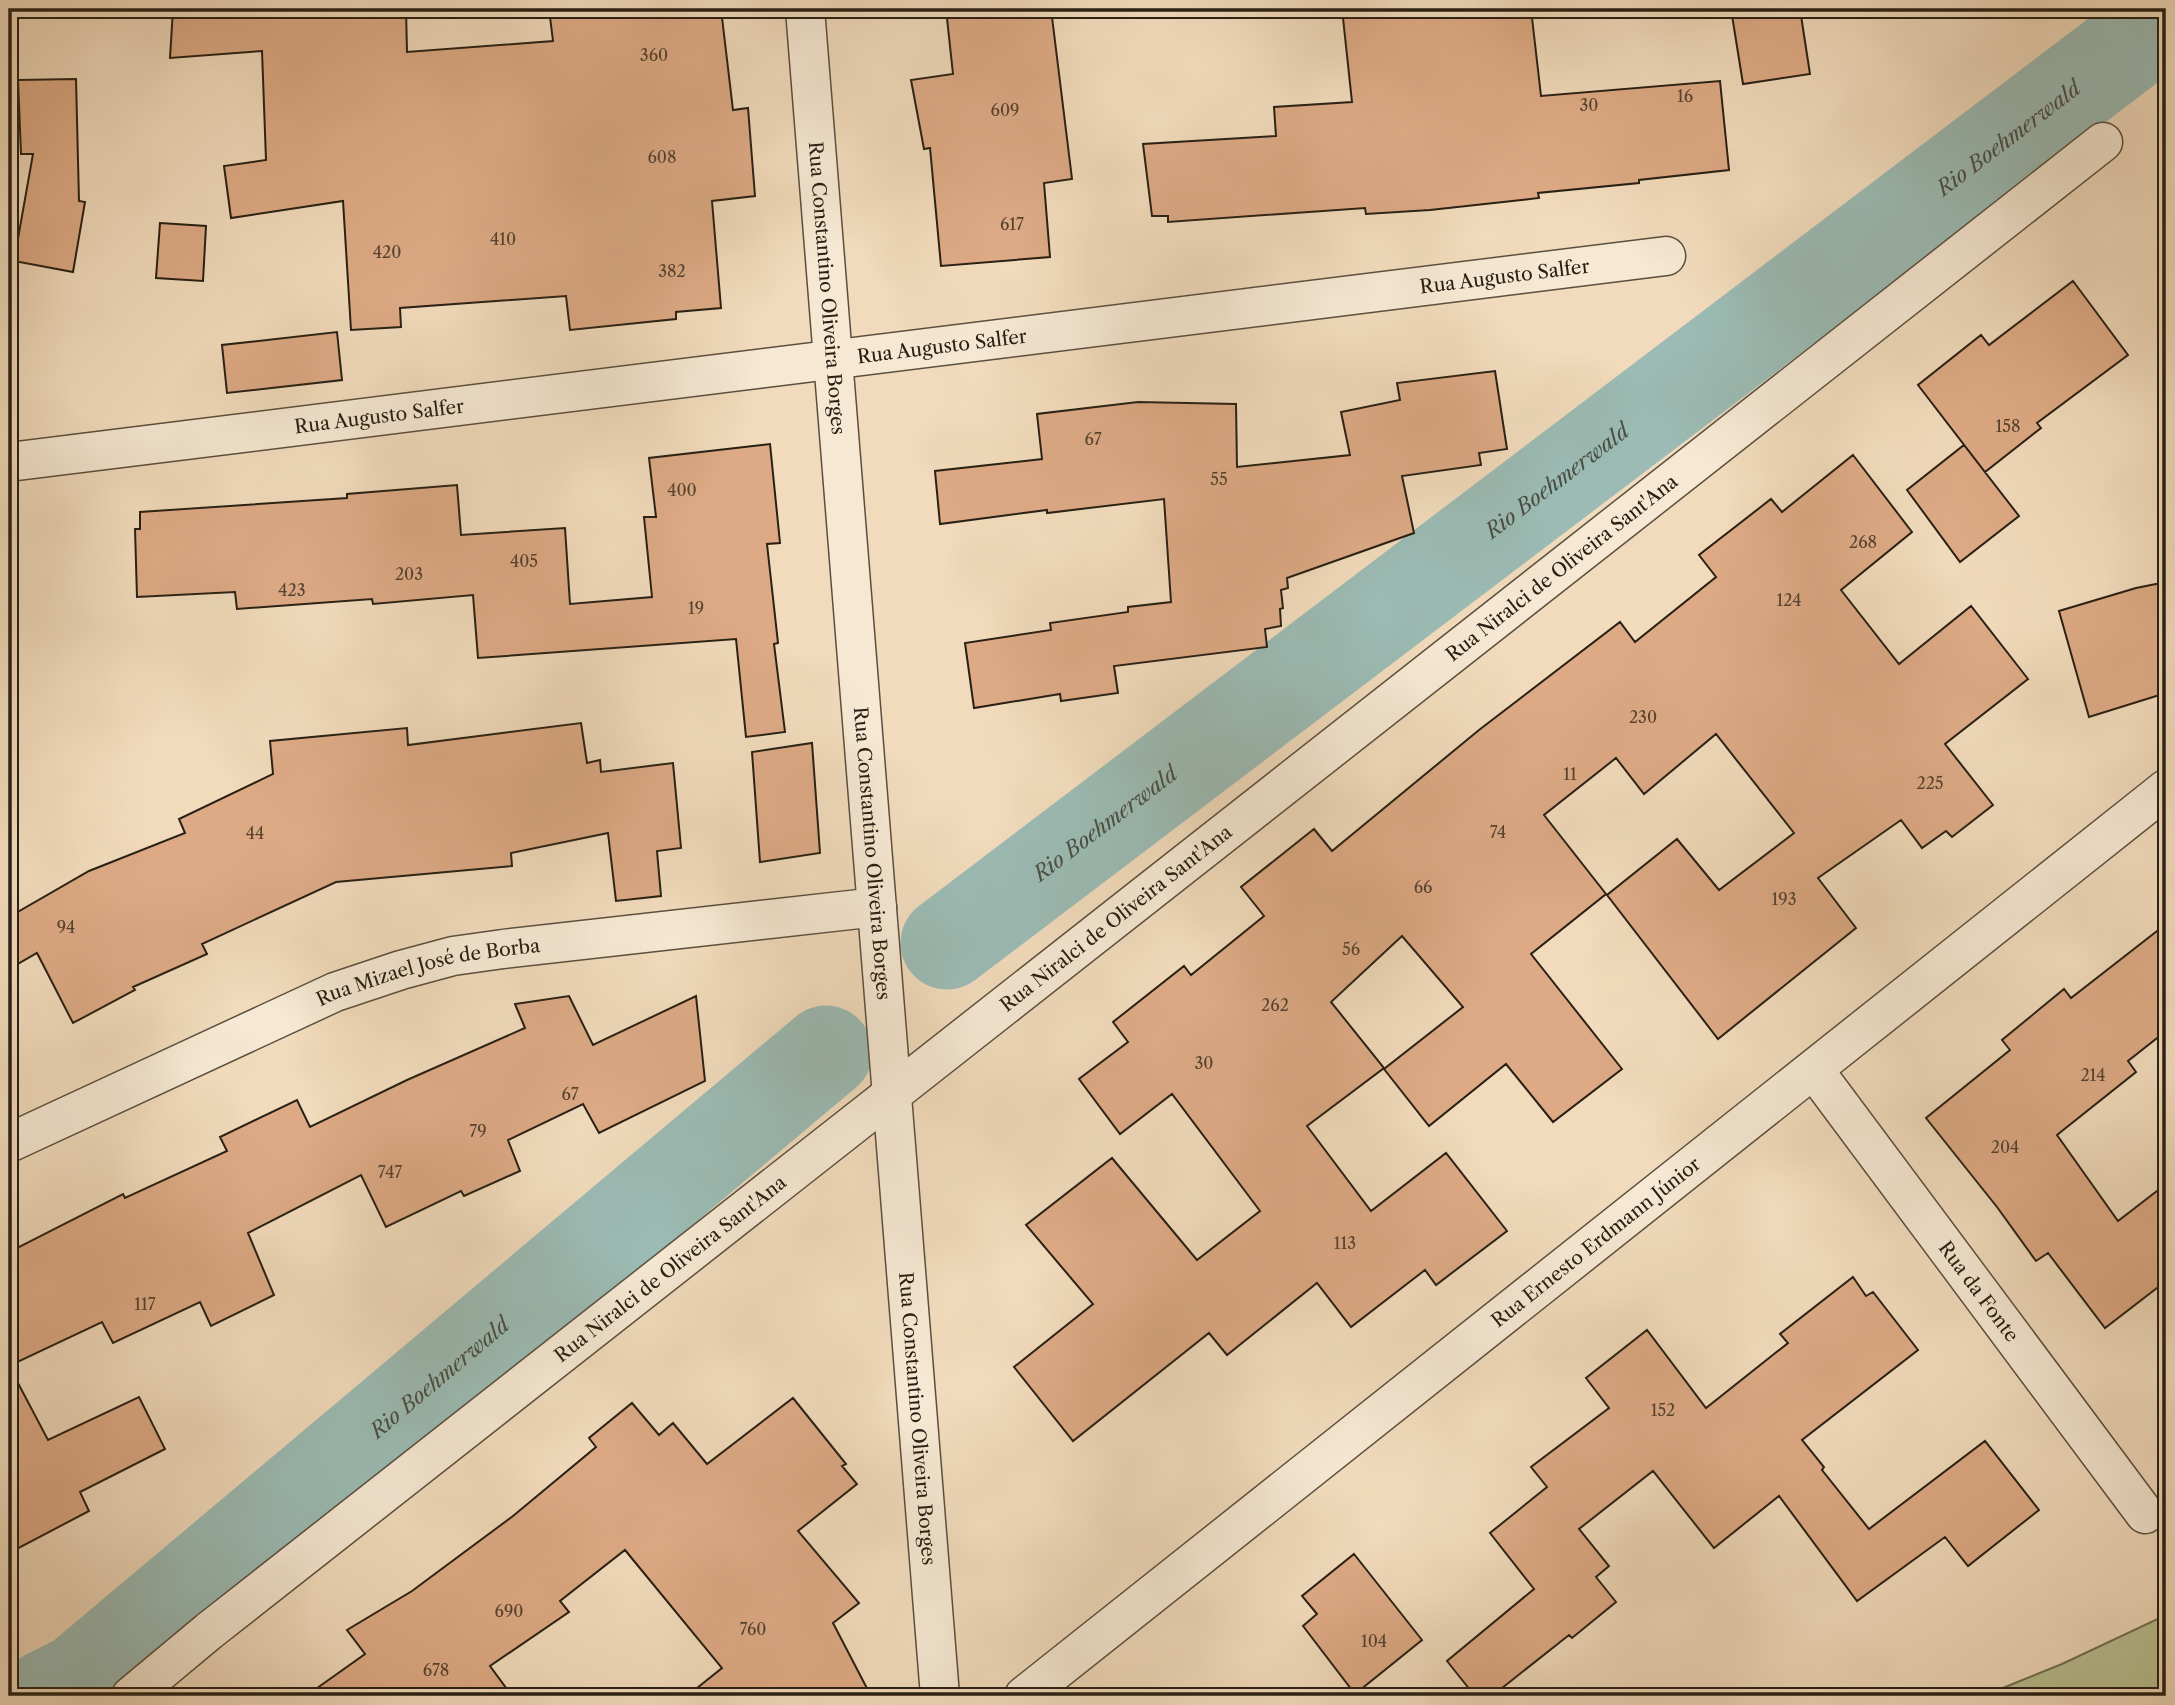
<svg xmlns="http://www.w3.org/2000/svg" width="2175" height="1705" viewBox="0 0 2175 1705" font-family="'Libre Caslon Text',serif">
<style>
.green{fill:#b9c091;stroke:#707052;stroke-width:2}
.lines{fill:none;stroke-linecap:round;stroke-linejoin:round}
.river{stroke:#9bbbb4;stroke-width:93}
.building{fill:#ddaa85;stroke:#282014;stroke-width:2}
.minor-casing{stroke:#5a4f3e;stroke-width:41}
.minor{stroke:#f6e8d3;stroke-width:38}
.labels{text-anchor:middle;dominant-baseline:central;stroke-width:5;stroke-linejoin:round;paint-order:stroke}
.number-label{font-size:16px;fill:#554230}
.street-label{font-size:19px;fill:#282014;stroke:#f6e8d3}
.water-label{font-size:21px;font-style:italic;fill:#4a4e44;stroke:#f6e8d3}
</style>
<rect width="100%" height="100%" fill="#f1dbbc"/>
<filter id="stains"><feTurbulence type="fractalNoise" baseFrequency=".00286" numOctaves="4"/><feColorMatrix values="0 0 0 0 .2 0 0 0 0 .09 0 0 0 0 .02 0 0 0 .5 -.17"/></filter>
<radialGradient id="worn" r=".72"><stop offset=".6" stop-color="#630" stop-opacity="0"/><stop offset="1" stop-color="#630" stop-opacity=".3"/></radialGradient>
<path class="green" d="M2166,1615V1696H1983L2062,1664Z"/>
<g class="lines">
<g class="river">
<path id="s1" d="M947,943L2166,18"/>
<path id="s2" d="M47,1696L79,1680L826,1052"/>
</g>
</g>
<path class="building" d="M173,9H406L407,52L553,41L550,17L576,15V9H721L733,110L748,108L755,196L712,201L721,308L676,312V319L570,330L566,296L400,308L401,327L351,330L343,201L231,218L224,166L266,160L262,51L170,58Z
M946,9H1051L1072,179L1044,183L1050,257L941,266L930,148L924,149L911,80L953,74Z
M1416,9H1531L1541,96L1720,81L1729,170L1639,180V183L1538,193L1539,198L1430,210L1366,214L1365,208L1168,222V216H1152L1143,144L1276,136L1274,107L1352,102L1343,18Z
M1731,9H1800L1810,74L1743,84Z
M76,79L79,201L85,202L73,272L14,261L33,154H21L18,80Z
M160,223L206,226L203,281L156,278Z
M2073,281L2128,355L2037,423L2041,428L1985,472L1918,385L1981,335L1989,345Z
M337,332L342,380L227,393L222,345Z
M1495,371L1507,449L1479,453L1481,465L1402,476L1414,533L1287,578L1288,588L1281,590L1283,608L1280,609L1281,626L1265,629L1267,647L1114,666L1118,693L1061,701L1060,694L974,708L965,643L1051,630L1050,623L1128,612V607L1171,602L1164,499L1047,513V510L940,524L935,471L1042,459L1037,414L1138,402L1236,404L1237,467L1350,455L1341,412L1400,400L1397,383Z
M770,444L780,543L767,544L778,643L774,644L785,732L746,737L736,639L478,658L473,595L373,604L372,599L237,609L235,592L137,597L135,529H140V512L347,498V494L457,485L461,535L565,528L570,604L652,597L644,517H656L649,458Z
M1964,445L2019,516L1960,562L1907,490Z
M1853,455L1912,532L1841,590L1899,664L1971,606L2028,679L1945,744L1993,805L1952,837L1946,831L1922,848L1901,820L1818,878L1856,928L1718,1039L1607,895L1677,839L1719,890L1794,833L1716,734L1644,794L1616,758L1544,815L1606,894L1531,954L1622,1069L1553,1122L1506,1064L1429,1126L1384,1069L1463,1007L1402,936L1331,1002L1384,1068L1307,1126L1371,1211L1446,1153L1507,1231L1436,1285L1425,1270L1351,1327L1317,1283L1227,1355L1209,1333L1073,1441L1014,1367L1093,1304L1026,1225L1112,1158L1197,1260L1260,1211L1172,1094L1120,1134L1079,1079L1128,1042L1113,1022L1184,966L1191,975L1264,916L1241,887L1314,829L1332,851L1479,730L1620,622L1635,642L1716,577L1699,555L1771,499L1782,512Z
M2166,582V693L2089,717L2059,611L2136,588Z
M581,723L587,763L600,760L601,772L673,763L681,848L657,851L661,896L616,901L608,833L511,853L512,866L336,882L202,944L207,954L133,987L135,990L73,1023L37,953L9,969V917L89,871L185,833L179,819L273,774L270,741L407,728L408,745Z
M812,743L820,853L760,862L752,752Z
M2166,924V1031L2128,1061L2136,1072L2057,1135L2118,1221L2166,1184V1281L2105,1328L2048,1253L2036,1261L1997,1207L1926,1118L2010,1050L2002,1040L2064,989L2071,998Z
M569,996L593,1045L696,996L705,1081L599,1133L583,1104L508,1140L520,1171L464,1196L461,1191L386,1227L361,1175L248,1233L274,1295L211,1326L200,1302L113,1343L102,1322L9,1366V1252L123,1194L125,1198L227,1151L220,1137L297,1100L310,1127L407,1080L525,1028L515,1004Z
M1853,1277L1866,1296L1873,1292L1918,1350L1802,1440L1824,1467L1822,1470L1869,1529L1985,1441L2039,1510L1968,1566L1945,1537L1857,1601L1779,1496L1714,1548L1653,1471L1579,1529L1609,1566L1596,1577L1616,1602L1572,1638L1569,1635L1492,1696H1475L1447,1661L1534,1589L1490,1533L1547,1487L1531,1467L1609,1408L1586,1378L1647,1330L1706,1408L1788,1343L1780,1334Z
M9,1366L48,1440L139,1397L165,1449L80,1492L89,1511L9,1553Z
M793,1398L846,1464L842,1466L857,1484L798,1531L859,1603L833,1623L871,1696H687L722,1668L625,1550L560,1601L569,1612L490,1666L512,1696H306L365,1654L347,1630L412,1591L513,1516L596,1447L589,1438L632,1403L659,1435L673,1423L707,1464Z
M1354,1554L1422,1640L1355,1694L1303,1626L1317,1614L1302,1596Z"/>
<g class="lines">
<g class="minor-casing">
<g id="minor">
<path id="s3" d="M805,9L940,1696"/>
<path id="s4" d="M9,462L1666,256"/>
<path id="s5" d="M1814,1070L2145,1514"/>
<path id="s6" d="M9,1143L335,992L401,970L453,956L503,949L877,907"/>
<path id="s7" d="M131,1696L209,1631L2103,142"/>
<path id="s8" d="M1024,1696L2166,789"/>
</g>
</g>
<use href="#minor" class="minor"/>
</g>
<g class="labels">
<g class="number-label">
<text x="654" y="55">360</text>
<text x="1685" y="96">16</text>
<text x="1589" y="105">30</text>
<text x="1005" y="110">609</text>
<text x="662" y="157">608</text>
<text x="1012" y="224">617</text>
<text x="503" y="239">410</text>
<text x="387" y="252">420</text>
<text x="672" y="271">382</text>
<text x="2008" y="426">158</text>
<text x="1093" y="439">67</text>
<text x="1219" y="479">55</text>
<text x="682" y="490">400</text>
<text x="1863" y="542">268</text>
<text x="524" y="561">405</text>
<text x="409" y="574">203</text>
<text x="292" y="590">423</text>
<text x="1789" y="600">124</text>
<text x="696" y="608">19</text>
<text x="1643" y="717">230</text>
<text x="1570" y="774">11</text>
<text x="1930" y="783">225</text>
<text x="1498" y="832">74</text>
<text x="255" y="833">44</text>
<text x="1423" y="887">66</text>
<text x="1784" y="899">193</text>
<text x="66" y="927">94</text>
<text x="1351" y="949">56</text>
<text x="1275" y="1005">262</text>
<text x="1204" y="1063">30</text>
<text x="2093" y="1075">214</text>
<text x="570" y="1094">67</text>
<text x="478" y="1131">79</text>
<text x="2005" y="1147">204</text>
<text x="390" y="1172">747</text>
<text x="1345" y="1243">113</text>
<text x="145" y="1304">117</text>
<text x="1663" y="1410">152</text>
<text x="509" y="1611">690</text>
<text x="753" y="1629">760</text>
<text x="1374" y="1641">104</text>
<text x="436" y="1670">678</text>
</g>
<g class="street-label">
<text stroke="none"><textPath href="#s4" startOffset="1507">Rua Augusto Salfer</textPath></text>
<text stroke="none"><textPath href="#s3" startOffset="280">Rua Constantino Oliveira Borges</textPath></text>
<text stroke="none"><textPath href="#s4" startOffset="940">Rua Augusto Salfer</textPath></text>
<text stroke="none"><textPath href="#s4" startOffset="373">Rua Augusto Salfer</textPath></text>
<text stroke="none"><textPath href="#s7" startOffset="1822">Rua Niralci de Oliveira Sant'Ana</textPath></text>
<text stroke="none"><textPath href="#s3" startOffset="847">Rua Constantino Oliveira Borges</textPath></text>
<text stroke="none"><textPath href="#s7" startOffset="1255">Rua Niralci de Oliveira Sant'Ana</textPath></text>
<text stroke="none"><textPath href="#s6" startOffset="455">Rua Mizael José de Borba</textPath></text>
<text stroke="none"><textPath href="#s8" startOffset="730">Rua Ernesto Erdmann Júnior</textPath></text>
<text stroke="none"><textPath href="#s7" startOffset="688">Rua Niralci de Oliveira Sant'Ana</textPath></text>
<text stroke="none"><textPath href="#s5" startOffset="276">Rua da Fonte</textPath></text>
<text stroke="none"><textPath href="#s3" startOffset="1414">Rua Constantino Oliveira Borges</textPath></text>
</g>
<g class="water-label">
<text stroke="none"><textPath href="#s1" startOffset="1332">Rio Boehmerwald</textPath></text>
<text stroke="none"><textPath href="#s1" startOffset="765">Rio Boehmerwald</textPath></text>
<text stroke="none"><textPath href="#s1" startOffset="198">Rio Boehmerwald</textPath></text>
<text stroke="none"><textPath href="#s2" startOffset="506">Rio Boehmerwald</textPath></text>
</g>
</g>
<rect width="2175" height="1705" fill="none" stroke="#f1dbbc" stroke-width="35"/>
<rect x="10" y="10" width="2154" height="1684" fill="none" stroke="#282014" stroke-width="3.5"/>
<rect x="18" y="18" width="2140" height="1670" fill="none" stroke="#282014" stroke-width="2"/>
<rect width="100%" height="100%" filter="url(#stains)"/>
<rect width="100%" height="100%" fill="url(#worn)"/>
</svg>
